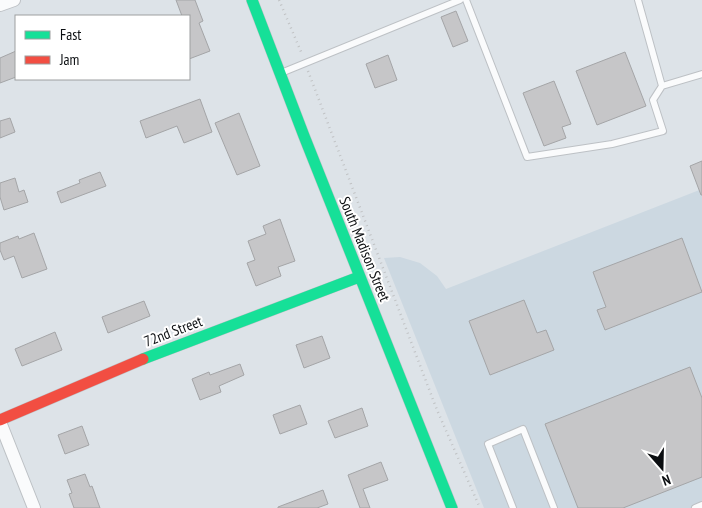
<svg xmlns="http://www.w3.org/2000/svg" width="702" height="508" viewBox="0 0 702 508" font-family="'PT Sans Narrow',sans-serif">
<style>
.built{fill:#ccd8e1}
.building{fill:#c6c6c8;stroke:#a4a5a7}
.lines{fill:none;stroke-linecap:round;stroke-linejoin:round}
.lane-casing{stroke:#bdc1c5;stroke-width:8}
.street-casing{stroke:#bdc1c5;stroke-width:14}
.fast-casing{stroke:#bdc1c5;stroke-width:12}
.jam-casing{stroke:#bdc1c5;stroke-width:12}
.path{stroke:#c1c3c5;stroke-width:2.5;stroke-dasharray:1 4;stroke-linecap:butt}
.lane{stroke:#fafbfc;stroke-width:6}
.street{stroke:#fafbfc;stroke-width:12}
.fast{stroke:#16e098;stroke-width:11}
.jam{stroke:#f24e42;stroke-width:11}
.labels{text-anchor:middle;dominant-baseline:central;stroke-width:4;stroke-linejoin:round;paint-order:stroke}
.street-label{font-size:15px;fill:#0b0e11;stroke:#fff}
</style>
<rect width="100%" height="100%" fill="#dde3e8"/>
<path class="built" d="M702,189V508H484L384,258L400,257L420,263L437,276L446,289Z"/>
<path class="building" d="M176,0H195L203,21L199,23L210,51L189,59V16H182Z
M456,11L468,41L453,47L441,17Z
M16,51V77L0,83V58Z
M625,52L646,106L597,125L576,71Z
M388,55L397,80L375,88L366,64Z
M554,81L571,124L562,127L566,138L544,146L523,93Z
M200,99L212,132L184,143L177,126L146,138L140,121Z
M239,113L260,166L237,175L215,123Z
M10,118L15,132L0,138V121Z
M702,161V195H701L690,166Z
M100,172L106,186L61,203L57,192L80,183L79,180Z
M15,178L19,192L24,190L28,202L4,210L0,197V183Z
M280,219L295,261L278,267L281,276L256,286L247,263L255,260L248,241L266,234L263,226Z
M34,233L47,269L22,278L14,256L4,260L0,250V243L18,236L19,239Z
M682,238L702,292L605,330L597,310L606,307L593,272Z
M524,300L537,333L546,330L554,350L490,375L469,321Z
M144,301L150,316L108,333L102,317Z
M55,332L62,350L22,366L15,349Z
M322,336L330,358L304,368L296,345Z
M240,364L244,375L219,386L221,392L200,400L192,379L209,372L210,375Z
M690,367L702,398V477L623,508H578L545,424Z
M300,405L307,424L280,434L273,415Z
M362,408L368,426L335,438L328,421Z
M82,426L89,445L65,454L58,435Z
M381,462L388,480L363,489L370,508H360L348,475Z
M85,474L90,487L92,486L100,508H74L69,494L72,493L67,480Z
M323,490L328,504L317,508H278V507Z"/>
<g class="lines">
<g class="lane-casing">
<path id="lane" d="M466,0L527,157L612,144L663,131L653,100L662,86
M638,0L662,86L702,74
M281,73L460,0
M513,508L488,444L523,429L554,508
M695,508L702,505"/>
</g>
<g class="street-casing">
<path id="street" d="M0,5L14,0
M0,422L34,508"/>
</g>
<g class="fast-casing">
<path id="fast" d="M252,0L304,136L452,508
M143,359L359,277"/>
</g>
<g class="jam-casing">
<path id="jam" d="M0,420L143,359"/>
</g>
<path class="path" d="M279,0L302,54
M308,71L437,410L480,508"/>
<use href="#lane" class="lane"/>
<use href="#street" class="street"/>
<use href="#fast" class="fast"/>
<use href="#jam" class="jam"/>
</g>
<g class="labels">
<g class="street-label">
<text transform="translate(365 249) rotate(68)">South Madison Street</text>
<text transform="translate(173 331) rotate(-21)">72nd Street</text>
</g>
</g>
<rect x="15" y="15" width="175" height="65" fill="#ffffff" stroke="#9d9fa0"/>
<rect x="25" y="31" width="25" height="8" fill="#16e098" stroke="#9d9fa0"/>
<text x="60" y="40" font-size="15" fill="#0b0e11">Fast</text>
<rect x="25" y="56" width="25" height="8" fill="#f24e42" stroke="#9d9fa0"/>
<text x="60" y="65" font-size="15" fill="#0b0e11">Jam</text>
<g transform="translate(662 468) rotate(160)" stroke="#ffffff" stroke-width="4" paint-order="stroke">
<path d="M0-4L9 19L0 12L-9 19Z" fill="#0b0e11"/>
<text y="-8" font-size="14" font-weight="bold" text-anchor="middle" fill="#0b0e11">N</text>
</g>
</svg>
